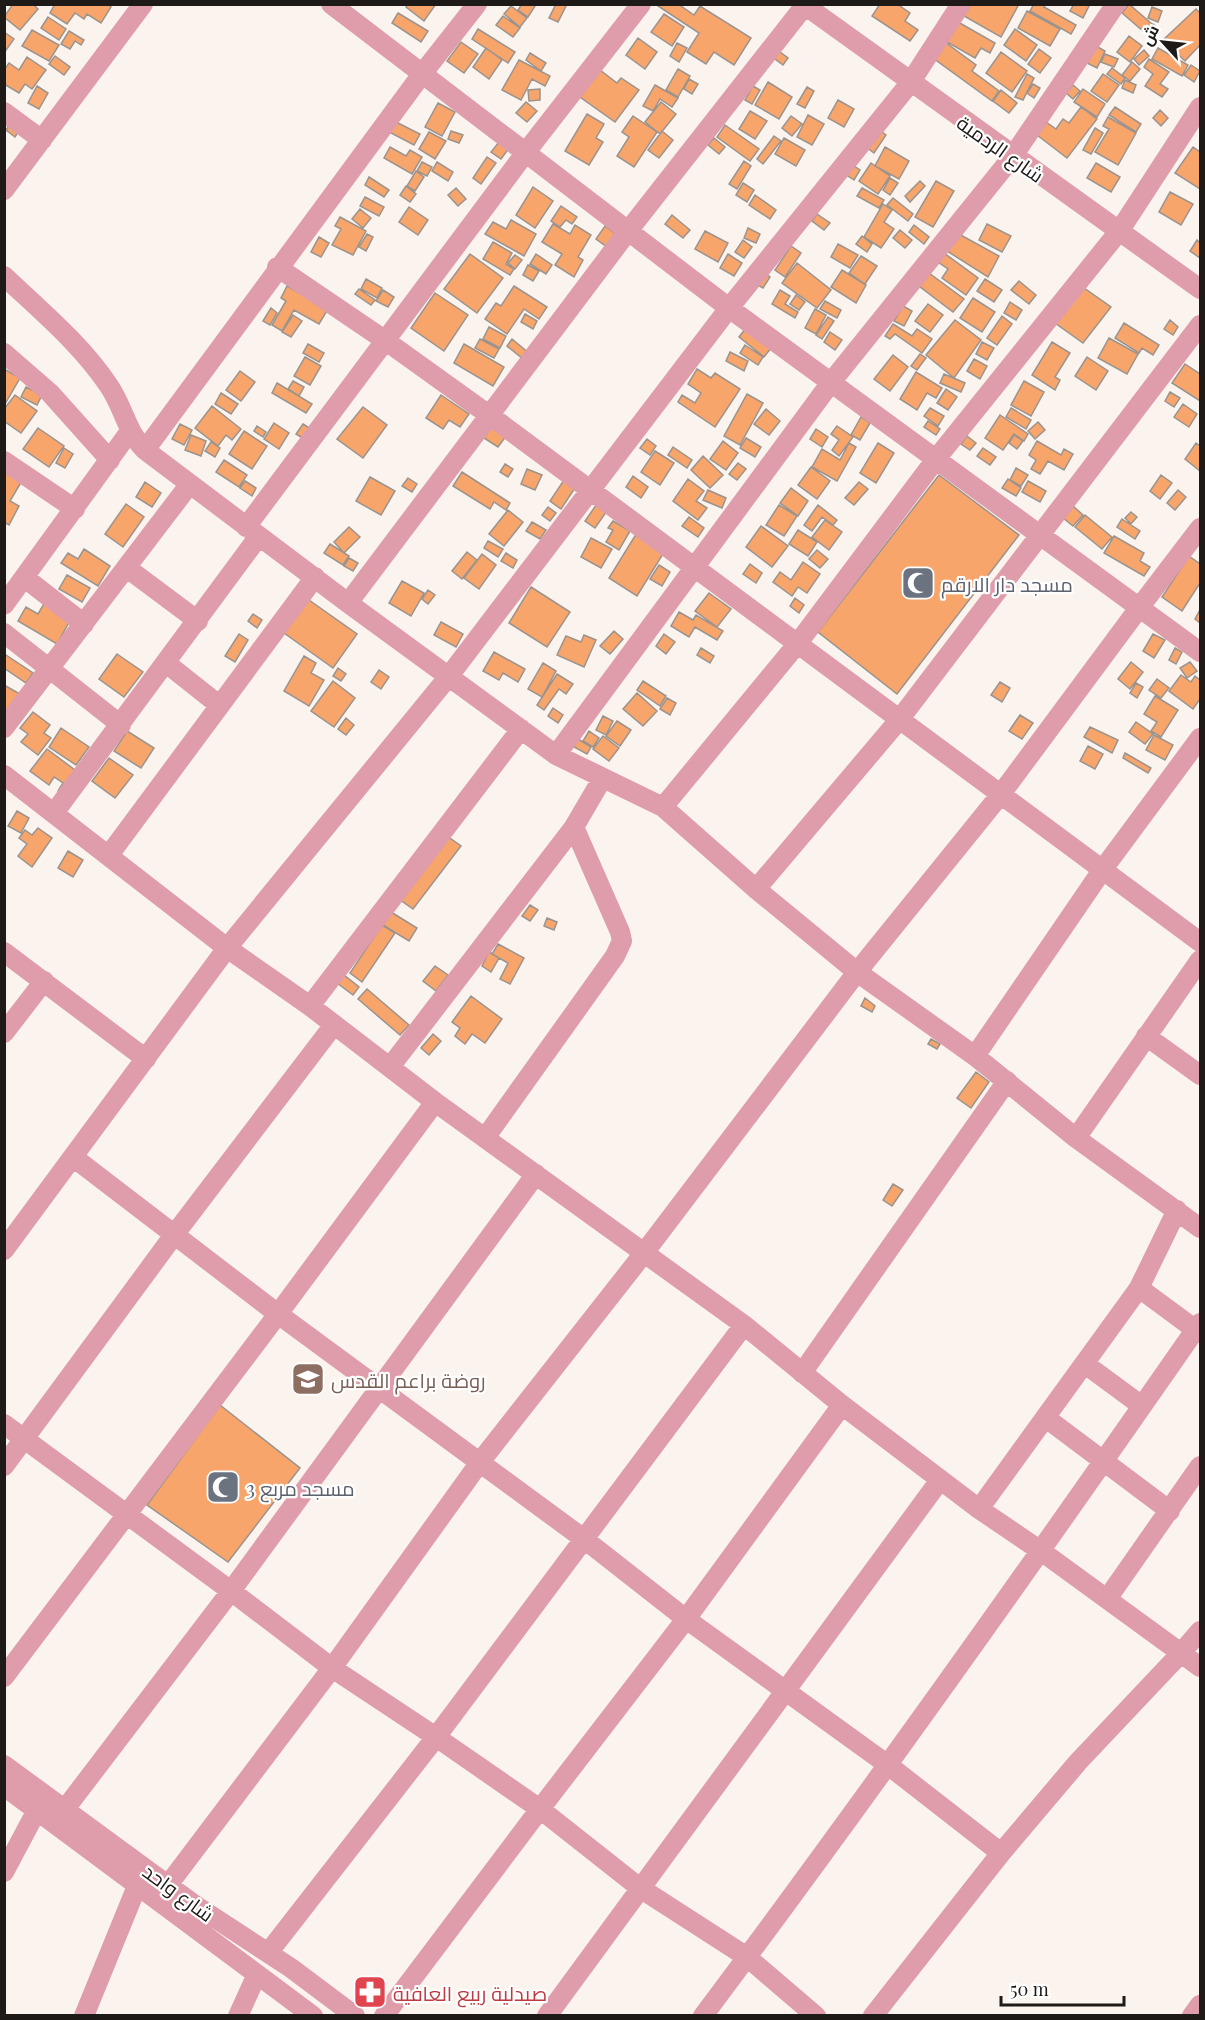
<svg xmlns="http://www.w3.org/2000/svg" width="1205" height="2020" viewBox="0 0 1205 2020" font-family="'Playfair Display',Cairo,serif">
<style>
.building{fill:#f8a56b;stroke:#9a938e;stroke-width:1.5}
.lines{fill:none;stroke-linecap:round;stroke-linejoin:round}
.minor{stroke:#df9caa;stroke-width:20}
.labels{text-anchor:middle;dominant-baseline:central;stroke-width:4.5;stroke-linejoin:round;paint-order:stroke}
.street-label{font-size:20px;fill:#1d1a18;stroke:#fff}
.worship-label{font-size:20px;fill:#5b616d;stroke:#fff;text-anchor:start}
.education-label{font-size:20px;fill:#785e54;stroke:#fff;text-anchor:start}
.health-label{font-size:20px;fill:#be3a42;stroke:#fff;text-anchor:start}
</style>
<rect width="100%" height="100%" fill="#fbf3ed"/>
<path class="building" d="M13,4H33L38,9L20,30L4,17Z
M55,4H107L111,7L101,23L87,14L84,19L75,13L67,24L50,13Z
M408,4H436L424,21L406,7Z
M522,4H533L535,6L528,17L518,10Z
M556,4H567L558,22L549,18Z
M655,4H678L694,15L700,6L751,38L734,65L714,52L706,64L687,52L699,33Z
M880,4H897L910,13L905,21L918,30L910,41L872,16Z
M971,4H1019L1001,37L964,16Z
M1034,4H1046L1044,7L1076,25L1071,34L1030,11Z
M1074,4H1090L1083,18L1070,11Z
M1129,4L1152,24L1144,32L1122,13Z
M511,6L527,18L520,27L504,14Z
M1152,7L1162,11L1158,22L1148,18Z
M1196,9L1200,13V45L1185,61L1163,40Z
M1027,11L1060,29L1050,46L1018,28Z
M398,13L428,31L421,42L392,23Z
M664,14L684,27L672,46L651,32Z
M503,16L520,28L513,37L496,25Z
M48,17L66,29L59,40L41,28Z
M958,22L995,43L990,53L981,48L975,58L947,42Z
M1153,24L1160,30L1154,37L1147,31Z
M478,29L515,52L508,63L472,39Z
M1015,29L1037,45L1026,61L1004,45Z
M32,30L59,45L49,61L22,46Z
M69,31L84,40L81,45L75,41L70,49L61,44Z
M4,32L14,39L4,53Z
M1129,36L1142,46L1130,62L1117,52Z
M638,38L657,52L645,69L626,55Z
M461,42L478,54L464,73L447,61Z
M945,42L976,65L972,71L999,91L992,101L933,58Z
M677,43L687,48L679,62L670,56Z
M1096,46L1105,51L1097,68L1087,63Z
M486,48L502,60L489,79L473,67Z
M1158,48L1188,65L1182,76L1152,59Z
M776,49L788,58L783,65L771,56Z
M1039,49L1051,58L1040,73L1028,64Z
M1144,50L1149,56L1139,65L1134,59Z
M1001,52L1027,71L1012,92L986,73Z
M530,53L546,63L541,71L526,60Z
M1105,54L1118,59L1114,67L1101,62Z
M55,56L70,67L64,75L49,64Z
M27,57L46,70L32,89L25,84L19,93L4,84V70L9,63L19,70Z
M1149,59L1169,72L1160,84L1168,89L1162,97L1145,86L1153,74L1144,67Z
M519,60L550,76L545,86L532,79L521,100L502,90Z
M1132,62L1140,69L1130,81L1122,75Z
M1191,65L1200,71L1194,82L1184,75Z
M1112,68L1125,78L1121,84L1107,74Z
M678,69L690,76L678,97L666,90Z
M600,70L617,83L621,78L639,90L615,122L580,97Z
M1027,74L1034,78L1023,100L1015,97Z
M1103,74L1119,85L1107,102L1091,91Z
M689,79L698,84L692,94L684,89Z
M1125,80L1136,85L1133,93L1122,88Z
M768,82L792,97L779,119L755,105Z
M1033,84L1040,88L1034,98L1027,93Z
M655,85L678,98L672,107L660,99L653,111L643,106Z
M1073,85L1080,91L1073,99L1066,93Z
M37,86L48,93L39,109L28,103Z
M753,86L760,90L752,104L745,100Z
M807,87L814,91L805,108L797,104Z
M540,89V100L529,101L528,90Z
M1083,89L1105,104L1097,117L1074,102Z
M1001,90L1017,103L1009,113L993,101Z
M838,100L854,109L844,127L828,118Z
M526,102L537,111L527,122L516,113Z
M661,102L676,114L660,134L645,122Z
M438,103L455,112L442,136L425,127Z
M1081,107L1097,119L1067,158L1033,132L1043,120L1056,129L1063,119L1069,123Z
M1115,107L1141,124L1136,132L1109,115Z
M1160,110L1168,118L1161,126L1153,118Z
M750,111L767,121L755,139L739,129Z
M587,114L604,124L596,138L603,142L589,165L565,151Z
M808,115L824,124L812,145L797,137Z
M633,116L657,132L634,167L617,156L629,137L622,132Z
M791,116L802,124L792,136L782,128Z
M1108,117L1136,133L1118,165L1095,152L1109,129L1103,126Z
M394,121L420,134L414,145L389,132Z
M11,123L20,129L15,137L6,130Z
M725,125L759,149L750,161L717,137Z
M1095,128L1103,133L1091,154L1083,150Z
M878,129L886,135L874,153L866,147Z
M451,131L463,135L459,143L448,139Z
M662,131L673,140L659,158L648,150Z
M429,132L446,141L435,159L419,149Z
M774,136L781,141L763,164L757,159Z
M503,137L512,144L501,159L491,152Z
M714,138L725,147L719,154L708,145Z
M784,138L805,150L796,166L775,154Z
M390,147L406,156L410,150L422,157L412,174L384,158Z
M885,147L909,161L899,179L875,166Z
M1193,147L1200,152V189L1175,173Z
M487,157L496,163L481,184L473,178Z
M744,161L751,166L737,189L729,184Z
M422,162L432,167L427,176L417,171Z
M437,162L453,172L448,181L432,171Z
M871,163L890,176L878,194L859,181Z
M1096,163L1120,177L1111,192L1087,178Z
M851,164L860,170L854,180L845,174Z
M416,171L424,177L415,191L407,186Z
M369,177L389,190L384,197L365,185Z
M890,178L898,183L890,195L883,190Z
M920,181L925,186L910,202L905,196Z
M936,181L954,191L933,227L915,217Z
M743,183L754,190L747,202L736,195Z
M406,186L416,194L410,202L400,195Z
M533,187L553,201L535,228L516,215Z
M456,188L466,199L458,206L448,195Z
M862,188L884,200L879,208L857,196Z
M1170,192L1193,204L1181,225L1159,212Z
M755,195L776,210L770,219L749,205Z
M365,197L384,207L379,216L360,206Z
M893,198L913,214L908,221L887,205Z
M883,204L892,210L884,222L894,229L881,248L864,237Z
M561,206L577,217L572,224L566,220L560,227L551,221Z
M409,207L428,220L418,235L399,222Z
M360,209L371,218L363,228L352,219Z
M817,214L830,223L824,230L812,221Z
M672,215L690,230L683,238L665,224Z
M340,217L366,231L353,255L332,245L341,229L335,226Z
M511,220L536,234L524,256L485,234L493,222L506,229Z
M553,224L570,234L575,225L591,235L578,257L583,260L574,277L555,265L562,254L542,242Z
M987,224L1011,236L1002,252L979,240Z
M914,225L929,237L924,244L909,232Z
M605,226L616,234L607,247L596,239Z
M748,228L760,234L756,243L744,238Z
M900,230L912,240L905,248L893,238Z
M705,231L728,243L718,262L695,249Z
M957,233L999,256L988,277L947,251Z
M367,234L373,237L366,251L359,247Z
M862,236L872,244L867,252L856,244Z
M319,237L329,243L321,257L311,252Z
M743,240L752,247L744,258L735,252Z
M1197,240L1200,243V258L1190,251Z
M493,242L512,253L506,264L514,269L510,275L483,259Z
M838,244L858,255L850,268L831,257Z
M791,246L801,253L785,277L775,270Z
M944,253L978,278L966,295L942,278L948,269L938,262Z
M470,254L503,278L477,313L444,289Z
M536,254L552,265L546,274L530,264Z
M728,254L742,263L734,276L720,268Z
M515,255L522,260L515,269L508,263Z
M861,256L877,266L865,284L849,273Z
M797,263L831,290L817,308L782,283Z
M528,265L539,271L533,281L523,275Z
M842,270L866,285L856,303L831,287Z
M761,271L770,277L763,288L754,283Z
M929,273L964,299L953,312L919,286Z
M366,279L382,288L377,298L361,289Z
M985,279L1002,290L994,302L977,291Z
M1019,281L1036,295L1029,304L1011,290Z
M1077,283L1111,307L1083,343L1055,323Z
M287,286L328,309L319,324L294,310L282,331L272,325L286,301L281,298Z
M514,286L547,307L539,319L524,309L507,334L485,319L496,303L501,306Z
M359,289L375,300L371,305L355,294Z
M383,290L394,297L388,307L376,301Z
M780,290L790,296L785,304L798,312L795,318L772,304Z
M435,293L468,315L444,351L411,328Z
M796,295L805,302L799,310L790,304Z
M973,298L995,312L982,332L960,318Z
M825,301L841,310L837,318L820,309Z
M1010,302L1022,310L1016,320L1004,313Z
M928,304L943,315L930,332L915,321Z
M903,306L912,311L904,326L894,321Z
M271,308L277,313L270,325L263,321Z
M815,309L826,315L816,334L805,328Z
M525,314L537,321L533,329L521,322Z
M293,315L302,321L291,337L282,332Z
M1002,316L1012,324L997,345L987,338Z
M828,317L834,321L822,339L816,335Z
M955,320L981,340L954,378L926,355Z
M1170,320L1178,327L1173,335L1164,329Z
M1124,323L1159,345L1153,355L1142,348L1139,353L1115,338Z
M893,324L912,336L917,329L932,339L922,353L895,334L890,339L885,336Z
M489,327L506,336L500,348L483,339Z
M746,328L771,348L764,357L739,337Z
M830,332L842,340L835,350L824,342Z
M1109,338L1138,354L1127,374L1098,358Z
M480,339L499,349L494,358L475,348Z
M512,339L529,353L523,359L507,346Z
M982,342L994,348L987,360L976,354Z
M1052,342L1070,353L1055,377L1060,380L1055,390L1032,375Z
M308,344L324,353L319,362L303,353Z
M464,344L504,367L493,386L454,363Z
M745,345L763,357L758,365L740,353Z
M730,352L748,361L744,371L726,361Z
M920,354L926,358L917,370L911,366Z
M893,355L908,367L890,391L874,379Z
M305,357L321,366L310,385L294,376Z
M1087,357L1108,371L1096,390L1075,376Z
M974,359L987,366L980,379L967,371Z
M1185,364L1200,374V401L1172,383Z
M4,369L20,378L5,404H4Z
M697,369L711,378L715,373L740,389L715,427L678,402L682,395L695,403L701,393L688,384Z
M240,371L255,382L241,401L226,390Z
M916,372L942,388L936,398L927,393L917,410L900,399Z
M944,374L965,383L961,392L940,383Z
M293,381L304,387L299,396L288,389Z
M1024,381L1044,392L1031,416L1011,405Z
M277,383L312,404L306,413L272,393Z
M26,387L42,395L37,405L21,397Z
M946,389L957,397L948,410L937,403Z
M1170,392L1180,398L1174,407L1165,401Z
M221,393L238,404L231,414L215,404Z
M747,394L763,403L740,445L724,436Z
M15,395L37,411L21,433L4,421V409Z
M441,395L469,414L460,427L449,420L443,429L426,418Z
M1183,404L1197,414L1189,427L1174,417Z
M212,406L241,429L232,440L226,435L218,446L195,428Z
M363,407L387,425L363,458L337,439Z
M930,408L944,416L938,426L924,416Z
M1011,408L1031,420L1026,429L1006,417Z
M766,409L780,421L769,435L754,424Z
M1000,415L1028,434L1024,441L1014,434L1003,450L985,438Z
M861,417L870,423L860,440L851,435Z
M928,421L940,429L936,435L924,427Z
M495,422L509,432L498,447L484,438Z
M1038,422L1045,430L1035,439L1028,431Z
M274,423L289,433L279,449L264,439Z
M180,424L192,430L184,445L172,439Z
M303,424L311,429L304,439L296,434Z
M257,426L266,432L263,437L254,431Z
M837,426L853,437L839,456L832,450L839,440L831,434Z
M38,428L64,446L49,467L23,449Z
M816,429L828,437L822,447L810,439Z
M244,431L267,446L252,469L229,454Z
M191,435L206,441L201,456L185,450Z
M1014,435L1023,441L1017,449L1009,443Z
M967,436L976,443L970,450L961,444Z
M746,438L761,447L755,457L740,448Z
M647,439L656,446L650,455L640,448Z
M723,441L738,453L726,470L710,459Z
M1037,441L1061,455L1064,449L1073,454L1064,470L1048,461L1040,474L1031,469L1036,460L1029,455Z
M211,442L220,448L215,457L205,451Z
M849,443L856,447L837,481L812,467L822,449L840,460Z
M878,443L894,453L876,483L860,473Z
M1196,443L1200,446V471L1185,459Z
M673,447L692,460L687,468L668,455Z
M64,448L73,454L65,468L56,463Z
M983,448L996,457L990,465L977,456Z
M655,451L674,463L660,485L641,472Z
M703,456L723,475L710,488L691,470Z
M224,460L247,475L239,487L216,472Z
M738,463L746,469L737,480L729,474Z
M505,464L513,469L508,477L500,472Z
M811,467L830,481L817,499L798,485Z
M1016,468L1028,475L1021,486L1010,480Z
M527,469L542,475L535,490L521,484Z
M7,470L23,479L10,501L19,506L9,525L4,522V475Z
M462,472L510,503L506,510L494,502L490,509L453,486Z
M568,474L579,482L561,509L550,501Z
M939,475L1019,535L897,694L818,632Z
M1161,475L1172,483L1160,499L1150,491Z
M633,476L648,487L641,498L626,487Z
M370,477L395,491L381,515L356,501Z
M408,478L417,484L412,492L402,486Z
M688,479L704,491L696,501L707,508L698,520L673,501Z
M1008,479L1021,488L1016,496L1002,488Z
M245,481L256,488L252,496L240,488Z
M1028,481L1046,491L1040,502L1022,492Z
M145,482L161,493L152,507L136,497Z
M859,482L868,489L854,505L845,498Z
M791,488L808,501L798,516L780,503Z
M708,490L726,498L722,508L703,500Z
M1178,490L1186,497L1175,510L1167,503Z
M599,501L609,508L595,528L585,521Z
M126,504L144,517L123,547L105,534Z
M779,505L797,516L784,536L766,525Z
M818,505L837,520L833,525L822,517L812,531L804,525Z
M1073,506L1083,515L1073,526L1063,518Z
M548,507L556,513L550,521L542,515Z
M508,510L523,522L504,546L489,534Z
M1131,512L1137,517L1131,524L1125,518Z
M1085,515L1112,537L1102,549L1075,527Z
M689,517L704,528L698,537L682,526Z
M1122,519L1140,531L1135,539L1117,527Z
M825,520L842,532L829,550L812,537Z
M613,521L630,531L619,550L606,542L613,530L608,528Z
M532,522L546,530L540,539L526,531Z
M761,526L788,546L772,567L746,547Z
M349,527L360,537L344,553L334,542Z
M798,530L817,542L808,556L789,544Z
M638,531L666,549L637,596L609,578Z
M1114,536L1144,553L1140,561L1150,567L1144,576L1104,553Z
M591,538L612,549L601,568L581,557Z
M488,541L503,549L498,557L484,548Z
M330,544L349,556L343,565L324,553Z
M84,549L110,566L98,586L61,563L68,553L78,559Z
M817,550L828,559L820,568L809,559Z
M467,552L477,560L462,579L452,571Z
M506,553L517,560L513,568L501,561Z
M482,554L496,565L479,589L464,578Z
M1189,556L1200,564V583L1182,611L1162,597Z
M349,558L358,563L353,571L344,566Z
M803,562L820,574L807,593L798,587L792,596L773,582L780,572L791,580Z
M750,564L762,573L756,583L743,574Z
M659,565L670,572L662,586L650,579Z
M67,575L90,588L82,602L59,589Z
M402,581L424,593L411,616L389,603Z
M531,587L570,612L547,647L509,623Z
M428,590L435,595L428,604L422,599Z
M709,593L731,609L717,627L695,611Z
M795,598L804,605L799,613L790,606Z
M309,600L357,634L333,668L277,628Z
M45,602L72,617L57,644L18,621L26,607L38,614Z
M1200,610V623L1195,619Z
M679,612L693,620L696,615L723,631L717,640L695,627L689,637L671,626Z
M253,614L262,620L257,628L248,621Z
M441,622L463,634L456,647L434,635Z
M614,631L623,639L610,654L600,646Z
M239,634L248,640L235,662L225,656Z
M664,634L675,642L666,654L656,646Z
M1153,634L1165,640L1154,658L1143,651Z
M584,635L596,640L584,667L557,655L566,636L581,642Z
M701,648L714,656L710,663L697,655Z
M1175,648L1182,652L1176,664L1169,660Z
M494,652L525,669L518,682L503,673L499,680L483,671Z
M117,654L143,672L124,697L99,679Z
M6,655L33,673L26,683L4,668V658Z
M304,656L316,663L311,673L324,680L309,706L284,691Z
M1131,662L1143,672L1130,689L1118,679Z
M1190,662L1197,671L1187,678L1180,668Z
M543,663L556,671L542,697L528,689Z
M338,668L346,674L341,681L333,676Z
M379,670L389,677L381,689L371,682Z
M557,674L573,684L566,694L559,689L544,710L537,705Z
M1181,675L1191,682L1195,676L1200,680V699L1193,709L1169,691Z
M1157,679L1169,688L1161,698L1149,690Z
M333,681L355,698L334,727L311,711Z
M643,681L666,696L660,706L637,690Z
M1000,682L1010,688L1002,702L991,695Z
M1136,683L1143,687L1137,698L1130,693Z
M4,685L20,694L9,713L4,710Z
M637,693L657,711L643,726L623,709Z
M1155,696L1178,710L1161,737L1151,731L1157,722L1144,714Z
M667,698L676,703L670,715L660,709Z
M553,708L563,715L558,723L548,716Z
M33,712L50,725L44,733L51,738L38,755L21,742L28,734L20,728Z
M1020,715L1033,723L1022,739L1009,731Z
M603,716L613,721L606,735L596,730Z
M346,718L354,725L346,735L338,729Z
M617,721L631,730L620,746L606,736Z
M1136,722L1153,734L1145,744L1129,732Z
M1090,727L1118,740L1112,753L1084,737Z
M61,728L89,747L76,765L49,747Z
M127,731L154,748L141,768L114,751Z
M589,731L599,738L593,747L583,741Z
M1154,735L1173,745L1165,760L1146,750Z
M603,736L619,748L609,761L593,749Z
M578,739L591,747L587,754L574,747Z
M1088,746L1103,754L1095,769L1080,761Z
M47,749L79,773L64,795L58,791L63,783L54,777L49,785L30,771Z
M1125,753L1151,768L1148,773L1123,758Z
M109,758L133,775L115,798L92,781Z
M17,811L29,818L21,833L8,826Z
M38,828L52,838L32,867L18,856L27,844L19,838L25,830L32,835Z
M447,836L461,846L413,909L399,899Z
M68,851L83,860L73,877L58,868Z
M530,905L538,910L530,921L522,916Z
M391,912L417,928L409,941L383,925Z
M547,918L557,922L554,930L544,926Z
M382,925L395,933L362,982L350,973Z
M498,944L524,958L510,984L500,979L508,963L492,954Z
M489,952L499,958L491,972L482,966Z
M435,966L448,975L436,991L423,981Z
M344,975L359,987L353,995L337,983Z
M367,989L409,1025L400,1035L358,999Z
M471,996L502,1019L485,1043L472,1034L465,1044L455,1036L460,1028L452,1022Z
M865,998L875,1006L872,1012L861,1006Z
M433,1034L441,1041L429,1055L421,1048Z
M931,1039L940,1044L937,1049L928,1044Z
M976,1072L989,1082L971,1108L957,1098Z
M893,1184L903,1190L892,1206L883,1200Z
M220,1405L300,1468L228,1562L147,1505Z"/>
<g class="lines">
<path class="minor" d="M331,4L729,308L1200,652
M803,4L1200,289
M4,112L42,140
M4,190L143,4
M277,267L386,341L489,415L1200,942
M4,276C41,311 81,344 109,386C124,408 126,431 145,450L348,603L556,755L663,807L756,889L857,972L975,1056L1076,1138L1200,1228
M4,353L50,393L110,460
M145,450L422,74L477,4
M4,461L75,509
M246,527L526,152L641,4
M127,568L198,621
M25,578L84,624
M348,603L628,231L806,4
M4,605L130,431
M4,633L121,725
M166,663L219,705
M4,728L189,485
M556,755L832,381L1013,156L1116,4
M4,775L227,948L310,1006L435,1102L744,1325L842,1405L979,1509L1041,1551L1181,1653L1200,1631
M663,807L798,643L936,459L1120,230L1200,107
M54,813L259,536
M109,855L315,577
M756,889L899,720L1200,325
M4,952L146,1059
M310,1006L521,729
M4,1033L44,981
M1146,1036L1200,1075
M975,1056L1103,869L1200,738
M390,1067L574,827L602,779
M485,1138L615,956L622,941L620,932L574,827
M1076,1138L1200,960
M73,1157L278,1314L584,1539L686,1619L888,1765L1001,1853
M4,1250L227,948L449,676L729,308L910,83L961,4
M1139,1288L1200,1333
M1085,1364L1142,1406
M802,1373L1007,1081
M1046,1418L1170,1511
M4,1424L231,1591L332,1668L436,1737L540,1809L640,1888L747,1957L816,2016
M4,1466L174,1235L333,1026
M979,1509L1139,1288L1177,1210
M1107,1599L1200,1466
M4,1677L278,1314L435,1102
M4,1765L195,1905L291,1968L355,2016
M4,1786L313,2016
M65,1809L231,1591L536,1174
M4,1872L37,1810
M168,1885L332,1668L480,1462L644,1253L857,972L1001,794L1139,608L1200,528
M268,1953L436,1737L744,1325
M84,2016L137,1886
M238,2016L257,1974
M384,2016L540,1809L686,1619L842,1405
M547,2016L940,1480
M703,2016C874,1788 1038,1556 1200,1323
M873,2016L1001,1853L1078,1762L1181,1653L1200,1667
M1192,2016L1200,2005"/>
</g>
<defs>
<g id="mosque-square" transform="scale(1.725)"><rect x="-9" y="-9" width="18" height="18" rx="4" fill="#6b7280" stroke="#fff"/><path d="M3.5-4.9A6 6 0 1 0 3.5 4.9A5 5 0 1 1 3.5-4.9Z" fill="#fff"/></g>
<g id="school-square" transform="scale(1.725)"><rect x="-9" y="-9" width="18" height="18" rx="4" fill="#8d6e63" stroke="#fff"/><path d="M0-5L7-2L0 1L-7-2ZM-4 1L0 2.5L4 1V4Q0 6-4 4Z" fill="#fff"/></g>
<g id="pharmacy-square" transform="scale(1.725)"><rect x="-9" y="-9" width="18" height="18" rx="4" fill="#e0444e" stroke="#fff"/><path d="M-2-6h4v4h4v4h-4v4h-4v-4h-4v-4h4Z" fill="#fff"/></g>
</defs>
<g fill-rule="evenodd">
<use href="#mosque-square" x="918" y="583"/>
<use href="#school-square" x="308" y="1379"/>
<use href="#mosque-square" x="223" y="1487"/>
<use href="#pharmacy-square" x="370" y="1992"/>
</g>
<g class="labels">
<g class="street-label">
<text transform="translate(1001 148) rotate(35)">شارع الردمية</text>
<text transform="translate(179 1892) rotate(36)">شارع واحد</text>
</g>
<g class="worship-label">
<text x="941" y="583">مسجد دار الارقم</text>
<text x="246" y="1487">مسجد مربع 3</text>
</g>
<g class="education-label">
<text x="331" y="1379">روضة براعم القدس</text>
</g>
<g class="health-label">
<text x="393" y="1992">صيدلية ربيع العافية</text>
</g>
</g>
<rect width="1205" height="2020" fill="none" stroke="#1d1a18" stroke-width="12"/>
<g transform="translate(1163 42) rotate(297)" stroke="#ffffff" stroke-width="4.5" paint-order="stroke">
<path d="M0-4.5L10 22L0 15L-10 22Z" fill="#1d1a18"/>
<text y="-9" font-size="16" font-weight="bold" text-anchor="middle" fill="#1d1a18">ش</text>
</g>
<path d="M1001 1996v9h123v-9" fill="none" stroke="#1d1a18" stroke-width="3"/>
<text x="1010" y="1996" font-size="18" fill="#1d1a18" stroke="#ffffff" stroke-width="4.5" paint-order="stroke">50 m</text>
</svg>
